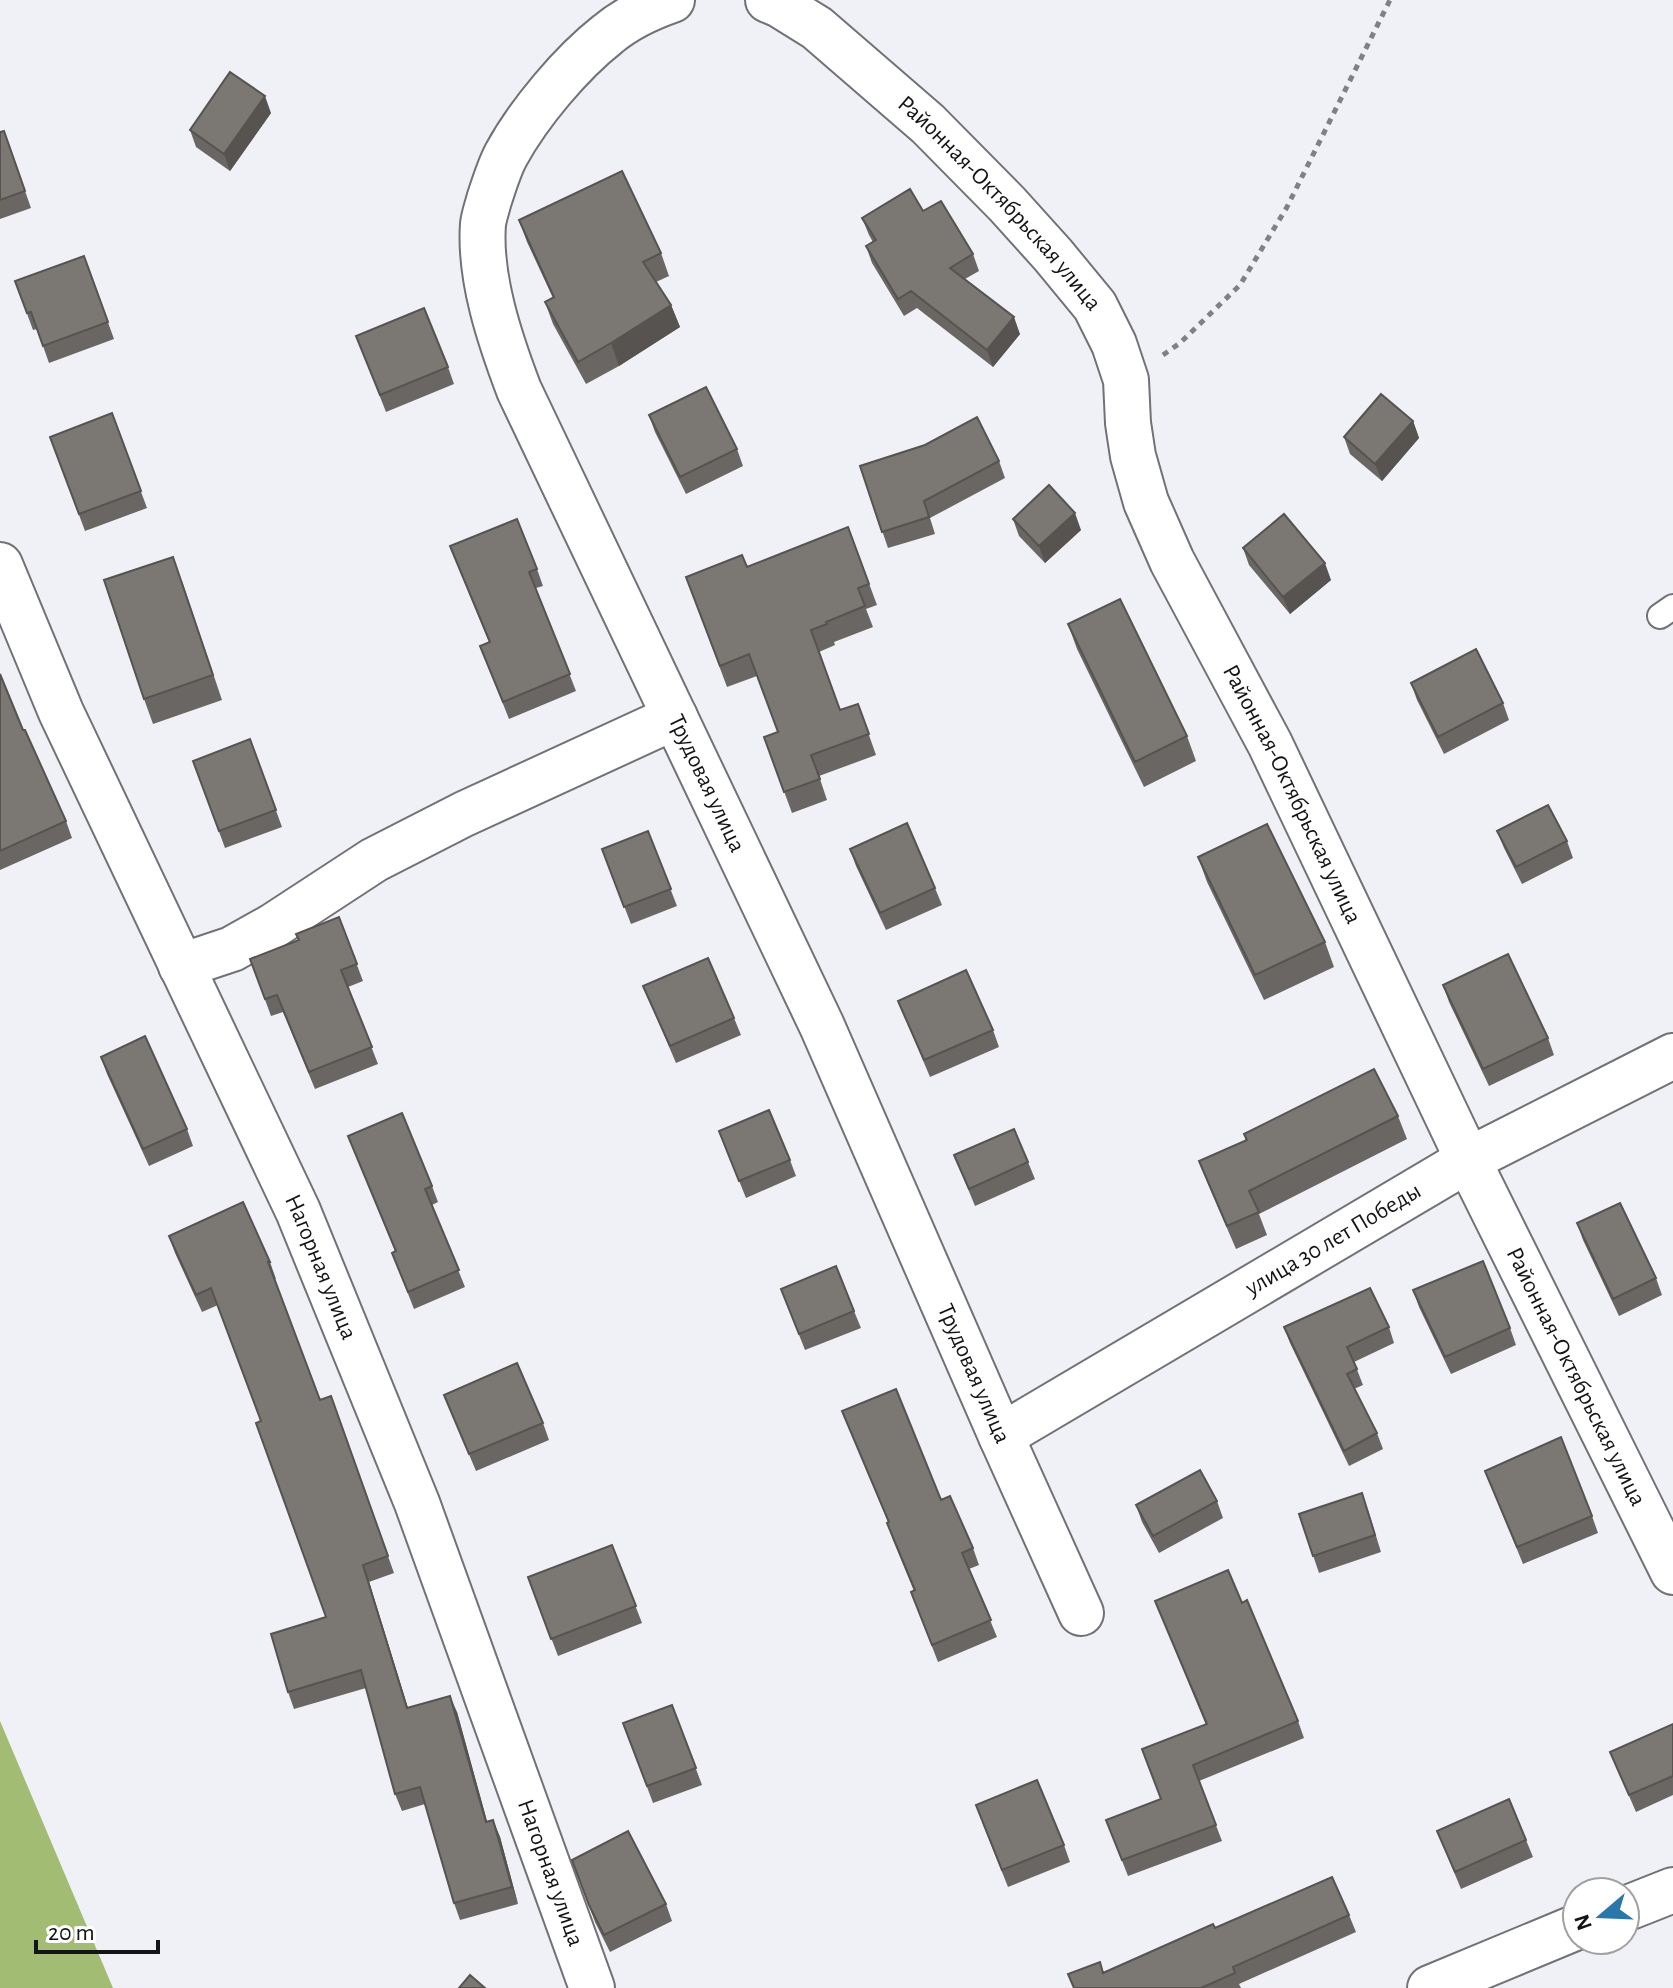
<svg xmlns="http://www.w3.org/2000/svg" width="1673" height="1988" viewBox="0 0 1673 1988" font-family="'Alegreya Sans',sans-serif">
<style>
.forest{fill:#a3bc74}
.lines{fill:none;stroke-linecap:round;stroke-linejoin:round}
.service-casing{stroke:#717277;stroke-width:28}
.minor-casing{stroke:#717277;stroke-width:48}
.path{stroke:#808185;stroke-width:5;stroke-dasharray:6 6;stroke-linecap:butt}
.service{stroke:#fff;stroke-width:24}
.minor{stroke:#fff;stroke-width:44}
.wall{fill:#6a6663}
.shaded-wall{fill:#565350}
.building{fill:#7b7773;stroke:#565350;stroke-width:2}
.labels{text-anchor:middle;dominant-baseline:central;stroke-width:6;stroke-linejoin:round;paint-order:stroke}
.street-label{font-size:24px;fill:#131416;stroke:#fff}
</style>
<rect width="100%" height="100%" fill="#f0f1f7"/>
<path class="forest" d="M0,1721L113,1988H0Z"/>
<g class="lines">
<g class="service-casing">
<path id="service" d="M1660,616L1673,607"/>
</g>
<g class="minor-casing">
<g id="minor">
<path id="s1" d="M672,0C649,8 627,18 608,34C571,63 529,113 506,155C499,168 494,185 489,200C487,208 484,216 483,224C479,278 500,340 519,390L822,1026L1001,1436L1081,1613"/>
<path id="s2" d="M768,0L780,5L817,28L928,124L1007,204L1053,255L1095,306L1114,344L1126,380L1128,423L1133,456L1146,502L1172,561L1270,744L1468,1160L1673,1572"/>
<path id="s3" d="M0,565L61,712L298,1211L417,1503L592,1988"/>
<path d="M181,966L232,949L273,926L374,860L464,814L675,717"/>
<path id="s4" d="M1001,1436L1468,1160L1673,1056"/>
<path d="M1625,1909L1673,1890"/>
<path d="M1430,1988L1577,1927"/>
</g>
</g>
<path class="path" d="M1163,355L1180,343L1240,285L1287,207L1390,0"/>
<use href="#service" class="service"/>
<use href="#minor" class="minor"/>
</g>
<path class="wall" d="M271,113L230,171L196,147L190,130Z
M4,131L31,208L0,219V132Z
M923,211L973,254L979,271L965,279L1020,334L993,367L917,308L904,316L872,263L866,246L873,242L869,235L862,218Z
M519,220L661,253L669,276L656,282L671,305L680,327L619,366L586,384L553,324L545,302L553,298L527,242Z
M84,256L114,339L49,363L37,329L33,330L15,281Z
M356,336L448,367L454,384L386,412Z
M112,413L147,508L85,531L50,437Z
M649,415L737,449L743,466L686,494L655,432Z
M1413,421L1419,438L1382,481L1350,454L1344,437Z
M999,461L1005,478L930,518L935,534L888,548L860,466Z
M1013,519L1081,530L1045,563L1019,536Z
M848,527L877,605L866,609L873,627L834,642L835,645L819,652L840,710L858,704L876,755L819,776L827,800L792,813L764,737L778,732L757,676L727,687L686,577L747,567Z
M450,546L537,569L543,586L536,588L576,691L509,719L480,646L489,642Z
M1243,548L1331,580L1290,614L1249,565Z
M182,581L222,700L153,724L144,699Z
M1068,624L1187,736L1196,761L1144,787L1077,649Z
M0,674L23,730L66,821L72,838L0,870Z
M1411,683L1503,703L1509,720L1444,754L1417,700Z
M250,739L282,827L225,848L193,761Z
M648,831L677,906L631,924L602,849Z
M1497,831L1567,841L1573,858L1522,884L1504,848Z
M850,849L935,888L942,905L886,930L856,866Z
M1198,857L1325,942L1334,967L1264,1000L1207,882Z
M339,917L363,981L348,987L378,1064L315,1089L283,1012L271,1016L250,959L299,940Z
M1443,985L1548,1038L1554,1055L1489,1086L1449,1002Z
M643,986L734,1018L741,1035L676,1063Z
M898,1001L993,1030L999,1047L930,1077Z
M101,1057L187,1129L193,1146L149,1166L107,1074Z
M1398,1116L1407,1139L1259,1214L1267,1235L1236,1249L1208,1184L1199,1161L1246,1141L1244,1134Z
M719,1131L790,1160L796,1176L746,1198Z
M348,1136L432,1186L438,1202L432,1205L465,1287L414,1309L392,1253L395,1251Z
M954,1155L1028,1162L1035,1179L975,1206Z
M1577,1223L1656,1278L1662,1295L1619,1316L1583,1240Z
M169,1236L270,1262L276,1279H274L320,1400L331,1396L394,1573L369,1582L408,1708L457,1712L487,1822L493,1820L500,1837L518,1904L460,1920L454,1903L425,1804L402,1811L395,1794L366,1688L294,1709L288,1692L326,1617L261,1421L218,1305L202,1312L175,1253Z
M781,1289L854,1311L861,1328L805,1350Z
M1413,1290L1510,1328L1516,1345L1451,1374L1419,1307Z
M1284,1327H1389L1394,1343L1354,1362L1363,1385L1354,1389L1377,1433L1383,1449L1349,1466L1290,1343Z
M444,1395L543,1423L549,1440L476,1471Z
M842,1411L941,1500L973,1548L979,1565L969,1569L997,1637L938,1662L911,1592L914,1591L893,1540L887,1523L888,1522Z
M1485,1471L1592,1516L1598,1533L1523,1564Z
M1217,1501L1223,1518L1159,1553L1142,1522L1136,1505Z
M1368,1510L1381,1552L1319,1573L1299,1514Z
M612,1545L642,1623L558,1656L528,1577Z
M1155,1601L1242,1603L1298,1721L1304,1738L1199,1781L1222,1841L1128,1876L1106,1820L1160,1799L1206,1725Z
M672,1705L702,1785L653,1803L623,1723Z
M1673,1724V1795L1636,1812L1610,1752Z
M982,1822L1064,1845L1070,1862L1008,1887Z
M1437,1831L1526,1840L1533,1857L1461,1889Z
M572,1860L666,1904L672,1921L610,1952L595,1922Z
M1349,1915L1356,1932L1239,1984L1241,1988H1074L1103,1973L1215,1928Z"/>
<path class="shaded-wall" d="M265,96L271,113L230,171L224,154Z
M671,305L680,327L619,366L611,343Z
M1014,317L1020,334L993,367L987,350Z
M1413,421L1419,438L1382,481L1375,464Z
M1075,513L1081,530L1045,563L1039,546Z
M1325,563L1331,580L1290,614L1283,597Z
M363,1565L369,1582L413,1725L407,1708Z
M450,1696L457,1712L492,1839L486,1822Z
M493,1820L500,1837L518,1904L512,1887Z"/>
<path class="building" d="M230,72L265,96L224,154L190,130Z
M4,131L25,191L0,200V132Z
M622,171L661,253L643,262L671,305L611,343L578,362L545,302L554,297L519,220Z
M910,189L923,211L941,201L973,254L950,268L1014,317L987,350L911,291L898,299L866,246L876,240L862,218Z
M84,256L108,322L43,346L31,312L27,313L15,281Z
M424,308L448,367L380,395L356,336Z
M706,387L737,449L680,477L649,415Z
M1381,394L1413,421L1375,464L1344,437Z
M112,413L141,491L79,514L50,437Z
M977,417L999,461L924,501L929,517L882,532L860,466L925,445Z
M1049,485L1075,513L1039,546L1013,519Z
M1284,514L1325,563L1283,597L1243,548Z
M517,519L537,569L529,572L570,674L503,702L480,646L490,642L450,546Z
M848,527L869,584L858,588L865,606L826,622L827,624L811,630L840,710L858,704L869,734L811,755L820,779L784,792L764,737L778,732L749,654L720,666L686,577L742,555L747,567Z
M173,557L213,675L144,699L104,580Z
M1120,599L1187,736L1135,762L1068,624Z
M1476,649L1503,703L1438,737L1411,683Z
M0,674L23,730H25L66,821L0,851Z
M250,739L276,810L219,831L193,761Z
M1548,805L1567,841L1516,867L1497,831Z
M907,823L935,888L880,913L850,849Z
M1267,824L1325,942L1255,975L1198,857Z
M648,831L671,889L624,907L602,849Z
M339,917L357,964L341,970L372,1047L309,1072L277,995L265,999L250,959L299,940L296,934Z
M1508,954L1548,1038L1483,1069L1443,985Z
M708,958L734,1018L670,1046L643,986Z
M966,970L993,1030L924,1060L898,1001Z
M145,1036L187,1129L143,1149L101,1057Z
M1374,1069L1398,1116L1249,1191L1259,1212L1227,1226L1199,1161L1247,1140L1244,1134Z
M769,1110L790,1160L739,1181L719,1131Z
M402,1113L432,1186L425,1189L459,1270L408,1292L392,1253L396,1251L348,1136Z
M1014,1129L1028,1162L969,1189L954,1155Z
M243,1202L270,1262H268L320,1400L331,1396L388,1556L363,1565L407,1708L450,1696L486,1822L493,1820L512,1887L454,1903L420,1787L395,1794L361,1670L288,1692L271,1634L326,1617L256,1423L261,1421L211,1288L196,1295L169,1236Z
M1620,1203L1656,1278L1613,1299L1577,1223Z
M1483,1261L1510,1328L1445,1357L1413,1290Z
M836,1266L854,1311L799,1334L781,1289Z
M1370,1288L1389,1327L1347,1347L1357,1369L1347,1374L1377,1433L1344,1451L1284,1327Z
M517,1363L543,1423L469,1454L444,1395Z
M896,1389L941,1500L950,1496L973,1548L962,1553L991,1620L932,1645L911,1592L915,1590L887,1523L889,1522L842,1411Z
M1561,1437L1592,1516L1517,1547L1485,1471Z
M1200,1470L1217,1501L1153,1536L1136,1505Z
M1362,1493L1375,1535L1313,1556L1299,1514Z
M612,1545L636,1606L551,1639L528,1577Z
M1228,1570L1242,1603L1247,1600L1298,1721L1193,1765L1216,1825L1122,1860L1106,1820L1161,1799L1142,1749L1207,1724L1155,1601Z
M672,1705L696,1768L647,1786L623,1723Z
M1673,1724V1776L1629,1795L1610,1752Z
M1037,1780L1064,1845L1002,1870L976,1805Z
M1509,1799L1526,1840L1455,1872L1437,1831Z
M628,1831L666,1904L604,1935L589,1905L572,1860Z
M1332,1877L1349,1915L1233,1967L1235,1973L1201,1988H1074L1068,1974L1100,1962L1103,1973L1213,1924L1215,1928Z
M470,1975L485,1988H459Z"/>
<g class="labels">
<g class="street-label">
<text stroke="none"><textPath href="#s2" startOffset="310">Районная-Октябрьская улица</textPath></text>
<text stroke="none"><textPath href="#s1" startOffset="912">Трудовая улица</textPath></text>
<text stroke="none"><textPath href="#s2" startOffset="982">Районная-Октябрьская улица</textPath></text>
<text stroke="none"><textPath href="#s4" startOffset="386">улица 30 лет Победы</textPath></text>
<text stroke="none"><textPath href="#s3" startOffset="772">Нагорная улица</textPath></text>
<text stroke="none"><textPath href="#s1" startOffset="1560">Трудовая улица</textPath></text>
<text stroke="none"><textPath href="#s2" startOffset="1630">Районная-Октябрьская улица</textPath></text>
<text stroke="none"><textPath href="#s3" startOffset="1420">Нагорная улица</textPath></text>
</g>
</g>
<g transform="translate(1601 1916) rotate(251)"><circle r="38" fill="#ffffff" stroke="#a1a1a2" stroke-width="2"/>
<path d="M0-6L14 30L0 20L-14 30Z" fill="#2a78aa"/>
<text y="-12" font-size="22" font-weight="bold" text-anchor="middle" fill="#131416">N</text>
</g>
<path d="M36 1940v12h122v-12" fill="none" stroke="#131416" stroke-width="4"/>
<text x="48" y="1940" font-size="24" fill="#131416" stroke="#ffffff" stroke-width="6" paint-order="stroke">20 m</text>
</svg>
